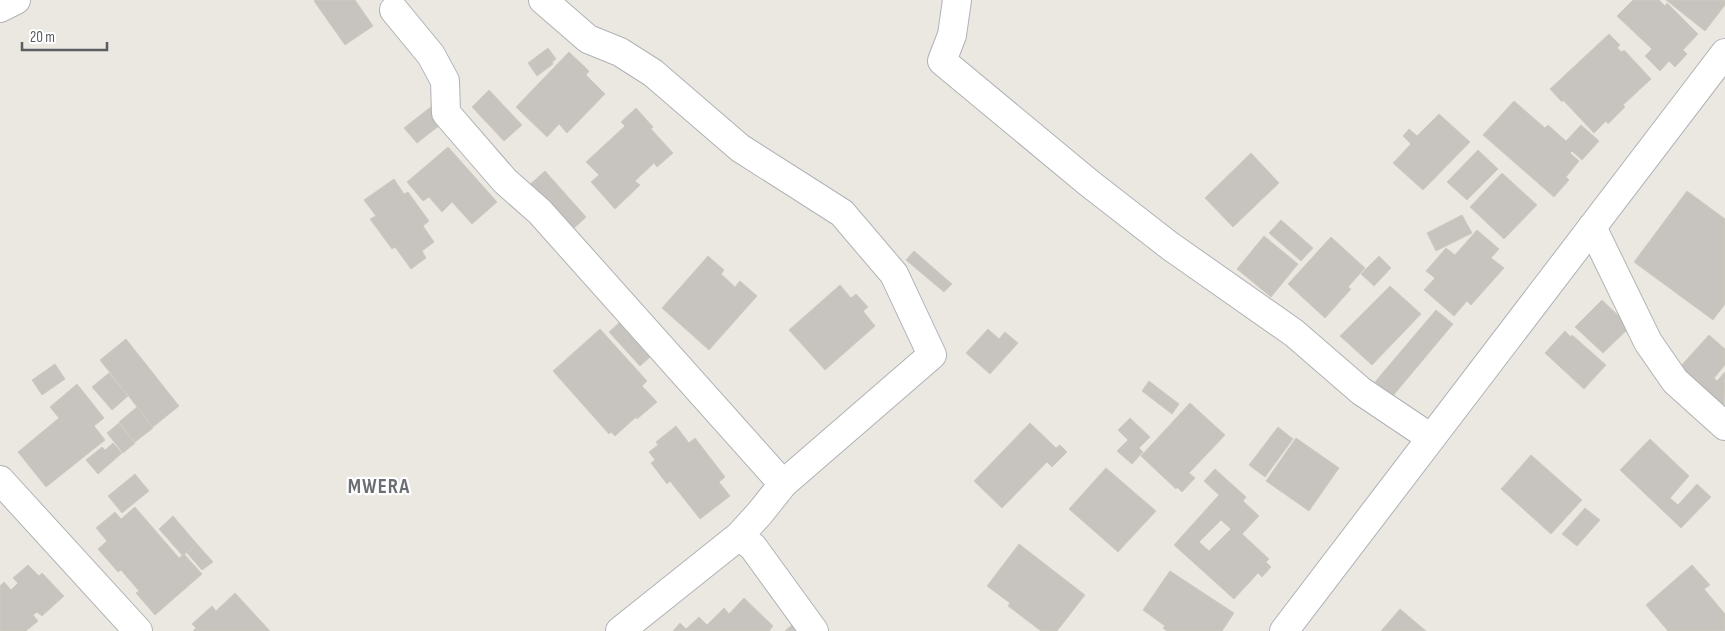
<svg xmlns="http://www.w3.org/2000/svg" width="1725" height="631" viewBox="0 0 1725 631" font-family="'Sofia Sans Condensed',sans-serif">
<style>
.building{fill:#c7c3be;stroke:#cfcac0;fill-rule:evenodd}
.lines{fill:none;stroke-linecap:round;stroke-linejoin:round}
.street-casing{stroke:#afb2b6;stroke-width:30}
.secondary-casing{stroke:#aeb1b6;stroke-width:30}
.street{stroke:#fff;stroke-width:28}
.secondary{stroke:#fff;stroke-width:28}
.labels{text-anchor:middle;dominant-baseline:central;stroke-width:4.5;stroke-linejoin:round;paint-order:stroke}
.district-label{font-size:21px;font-weight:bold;letter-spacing:1px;fill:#6b6f73;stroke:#fff}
</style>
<rect width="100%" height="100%" fill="#ebe8e1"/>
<path class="building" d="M315,0H355L373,26L345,45L314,1Z
M1633,0H1659L1665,6L1667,3L1698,34L1683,50L1687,54L1675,67L1669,61L1660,71L1645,56L1652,49L1617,16Z
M1666,0H1725V5L1705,31Z
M1609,34L1620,45L1617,48L1622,52L1624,50L1651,79L1623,105L1625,107L1608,124L1606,121L1594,133L1563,100L1562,102L1550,89Z
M548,48L556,59L552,62L553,64L537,76L528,63Z
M569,52L589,71L586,75L605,94L567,133L559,124L547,137L516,107Z
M489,90L522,125L504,141L472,107Z
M1514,101L1545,128L1548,125L1566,141L1581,125L1599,141L1582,160L1572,151L1570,153L1579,161L1566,177L1569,180L1554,197L1483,135Z
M432,106L445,121L417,143L404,128Z
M636,108L653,127L651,129L673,153L657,167L654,163L635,181L640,185L615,209L591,182L599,175L586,162L625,126L621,122Z
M1439,114L1470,142L1423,190L1393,163L1411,144L1403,136L1409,129L1417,136Z
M448,147L497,202L472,224L452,202L442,212L429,197L423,201L407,182Z
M1478,150L1498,169L1467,200L1447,182Z
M1251,153L1279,183L1233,227L1205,198Z
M545,171L586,217L570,232L528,186Z
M1502,173L1537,205L1504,239L1470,207Z
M394,179L404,194L408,192L429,221L423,226L434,242L422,251L426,258L411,269L395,247L392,249L370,219L376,216L364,200Z
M1687,191L1725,219V304L1713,320L1634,262Z
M1462,215L1472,233L1436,251L1427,233Z
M1281,220L1313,248L1301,261L1269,233Z
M1477,230L1499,249L1491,258L1504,268L1471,305L1467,301L1454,316L1424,290L1435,278L1426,271L1446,248L1455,255Z
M1264,236L1298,264L1271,297L1237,269Z
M1331,237L1365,268L1348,287L1351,289L1325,318L1288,284Z
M914,251L952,284L944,292L906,260Z
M708,256L724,270L721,274L735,287L740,281L757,296L709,350L662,308Z
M1379,256L1391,268L1374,286L1361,274Z
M840,285L851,298L856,294L868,307L863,311L875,326L825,370L789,330Z
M1390,286L1421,314L1372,365L1340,336Z
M1602,300L1625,322L1623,325L1628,329L1603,353L1575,327Z
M1436,310L1453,324L1392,397L1375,382Z
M619,323L650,357L640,366L609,332Z
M600,329L647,381L642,386L657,402L637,419L636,417L615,436L611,432L609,434L553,371Z
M988,329L999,339L1005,332L1018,343L990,374L966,353Z
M1565,331L1571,337L1572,335L1606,365L1584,389L1545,353Z
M1709,335L1725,349V365L1714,378L1717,381L1725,372L1724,408L1679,368Z
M126,339L179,406L153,427L100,360Z
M55,364L65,379L42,395L32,380Z
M109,373L128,396L112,410L92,387Z
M1149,381L1179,404L1172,414L1142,391Z
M77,384L104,418L94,426L105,440L46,487L18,452L59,418L50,407Z
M1190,403L1225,435L1189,473L1195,478L1182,492L1177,487L1176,489L1141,456Z
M137,407L153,428L135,442L119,422Z
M1130,418L1150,437L1139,448L1143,452L1132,464L1117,451L1128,440L1118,430Z
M119,423L135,443L123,453L107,433Z
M1030,423L1056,448L1060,445L1067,452L1052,467L1047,462L1002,508L974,481Z
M676,426L689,443L695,438L725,477L719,482L730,496L700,519L670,481L667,484L651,463L655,460L649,452L658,445L656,442Z
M1278,427L1293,439L1265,477L1249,465Z
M1296,438L1339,468L1309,511L1266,481Z
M1650,439L1689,476L1670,498L1678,505L1697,484L1711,497L1681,528L1620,470Z
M113,443L122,453L98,474L86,460L102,447L105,450Z
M1531,455L1582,500L1551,534L1501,489Z
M1106,468L1156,511L1118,552L1069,509Z
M1215,469L1246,497L1243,501L1259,516L1242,534L1269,559L1266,562L1271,567L1262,577L1258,573L1234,599L1174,545L1219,495L1204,481ZM1221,520L1231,529L1209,551L1199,542Z
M135,474L149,491L122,513L108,496Z
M135,507L179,558L184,554L202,574L155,615L136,593L139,591L121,570L118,572L98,549L107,541L96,528L115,512L121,519Z
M1585,508L1600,520L1577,546L1562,534Z
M173,516L197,544L185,554L182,555L159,529Z
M197,544L213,562L202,570L187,553Z
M1019,544L1085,595L1057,631H1041L1008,606L1010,603L987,586Z
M28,565L39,576L42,573L64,596L42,616L37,612L33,615L38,621L26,631H0V586L4,582L11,590L18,583L13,578Z
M1692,565L1710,585L1704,589L1725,614V631H1668L1646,605Z
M1170,571L1234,613L1222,631H1167L1163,628L1165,626L1143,610Z
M235,593L270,631H193L196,628L192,624L212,606L216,611Z
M744,598L773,626L769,631H673L680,623L686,629L699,617L707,625L724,608L729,614Z
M1400,609L1426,631H1381Z
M792,625L798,631H785Z"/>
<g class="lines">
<g class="street-casing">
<path id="street" d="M543,0L588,39L620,52L653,73L740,148L842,213L894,274L932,355L783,484L760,513L739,536L753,547L814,631
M957,0L952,35L942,61L1089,183L1170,246L1294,333L1361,391L1431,438
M0,8L16,0
M394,10L431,55L445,81L446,113L505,181L540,212L783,484
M1592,227L1648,342L1675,381L1725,426
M0,480L138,631
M620,631L739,536"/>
</g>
<g class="secondary-casing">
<path id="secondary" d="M1284,631L1725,53"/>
</g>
<use href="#street" class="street"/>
<use href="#secondary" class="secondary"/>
</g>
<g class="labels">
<g class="district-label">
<text x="379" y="486">MWERA</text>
</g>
</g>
<path d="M22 42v8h85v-8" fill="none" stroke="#5a5d61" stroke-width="2.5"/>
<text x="30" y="42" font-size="15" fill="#5a5d61" stroke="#ffffff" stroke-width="4" paint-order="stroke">20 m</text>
</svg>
